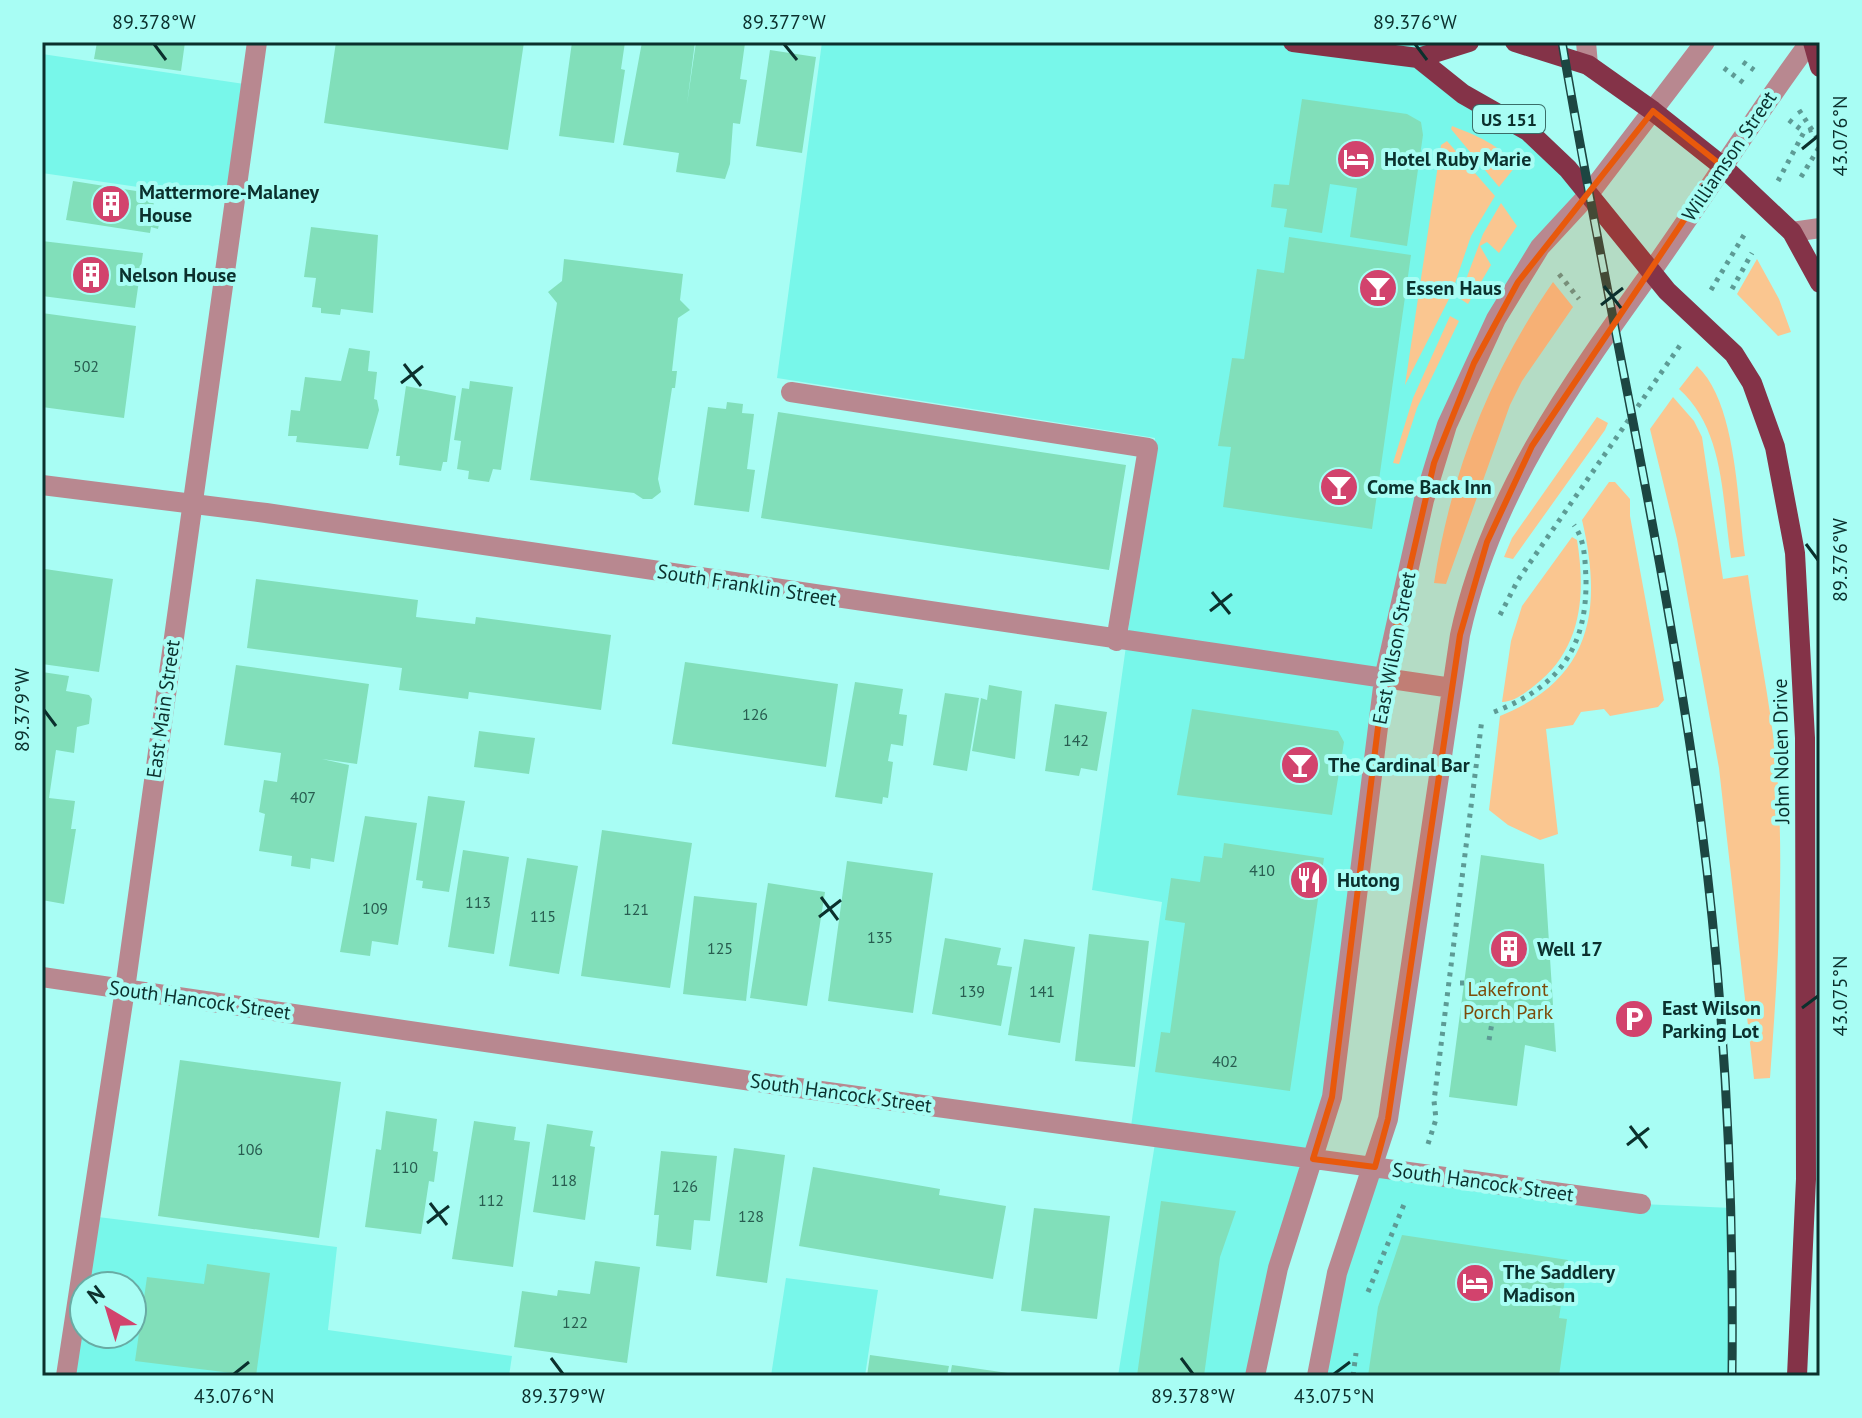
<svg xmlns="http://www.w3.org/2000/svg" width="1862" height="1418" viewBox="0 0 1862 1418" font-family="'PT Sans',sans-serif">
<style>
.built{fill:#78f7ea;fill-rule:evenodd}
.green{fill:#fac690}
.building{fill:#81dfba}
.lines{fill:none;stroke-linecap:round;stroke-linejoin:round}
.path{stroke:#5d9b95;stroke-width:5;stroke-dasharray:4 6;stroke-linecap:butt}
.minor{stroke:#b88890;stroke-width:20}
.major{stroke:#843348;stroke-width:20}
.rail-casing{stroke:#1c4642;stroke-width:9}
.rail{stroke:#a8fdf4;stroke-width:6;stroke-dasharray:18;stroke-linecap:butt}
.marked{fill:#e8590c;fill-opacity:0.2;stroke:#e8590c;stroke-width:6;stroke-linejoin:round}
.ticks{fill:none;stroke:#0b302d;stroke-width:3}
.labels{text-anchor:middle;dominant-baseline:central;stroke-width:8;stroke-linejoin:round;paint-order:stroke}
.number-label{font-size:16px;fill:#285c50}
.shield{fill:#a8fdf4;stroke:#3a6e69;stroke-width:2}
.shield-label{font-size:18px;font-weight:bold;fill:#0b302d}
.street-label{font-size:20px;fill:#0b302d;stroke:#a8fdf4}
.poi-label{font-size:20px;font-weight:bold;fill:#0b302d;stroke:#a8fdf4;text-anchor:start}
.park-label{font-size:20px;fill:#7c4b0a;stroke:#a8fdf4}
.neatline{fill:none;stroke:#0b302d;stroke-width:3}
.ticks-label{font-size:20px;text-anchor:middle;fill:#0b302d}
</style>
<rect width="100%" height="100%" fill="#a8fdf4"/>
<path class="built" d="M822,42H1469L1419,58L1540,141L1589,194L1540,247L1474,363L1396,624L1332,1097L1255,1376H1118L1156,1137L1130,1134L1162,902L1092,890L1155,438L777,378Z
M42,54L251,85L234,201L42,173Z
M1375,1167L1641,1204L1732,1208V1376H1317Z
M90,1216L337,1247L328,1330L512,1356L509,1376H66ZM84,1286H132V1334H84Z
M786,1278L878,1290L865,1376H771Z"/>
<path class="green" d="M1452,126C1475,135 1502,145 1515,167L1499,187L1451,129Z
M1447,141L1495,196L1471,236L1451,295L1405,385L1441,145Z
M1501,203L1517,226L1499,253L1487,242L1480,246L1491,265L1468,304L1459,298L1483,234Z
M1757,259L1779,299L1791,332L1778,336L1737,294Z
M1553,282L1573,307L1522,381L1510,405L1446,584L1434,583C1451,473 1489,374 1553,282Z
M1450,316L1459,321L1417,408L1399,464L1393,463L1413,398Z
M1697,366C1737,403 1737,502 1745,556L1731,558C1722,500 1725,430 1679,389Z
M1673,397L1694,421L1702,437L1723,579L1748,575C1757,645 1774,716 1778,786C1784,883 1777,982 1770,1078L1754,1079L1719,768L1677,539L1650,429Z
M1597,417L1608,423L1605,430L1513,559L1504,557L1512,538Z
M1609,482H1615L1630,499V516L1664,700L1658,707L1610,716L1604,709L1581,712L1573,725L1546,729L1558,834L1540,840L1508,825L1489,810L1500,716C1592,679 1603,609 1582,520Z
M1572,537L1577,540C1586,595 1582,650 1534,686C1525,693 1514,702 1502,702L1511,641L1522,606Z"/>
<path class="building" d="M97,42H185L181,71L94,59Z
M336,42H524L508,150L324,123Z
M572,42H625L621,69L625,70L614,143L559,136Z
M642,42H695L687,104L696,42L745,43L740,79L747,80L740,124L733,123L730,164L725,179L676,172L679,153L623,145Z
M770,50L816,57L802,153L756,146Z
M1302,99L1407,114L1421,122L1423,135L1407,246L1350,237L1357,188L1330,184L1322,233L1284,227L1287,209L1271,207L1274,184L1289,185Z
M73,181L155,194L152,214L161,215L158,229L151,227L150,233L66,220Z
M311,227L378,235L373,313L341,309L340,315L321,313V308L312,307L316,278L304,277Z
M1289,237L1411,255L1372,529L1223,507L1231,447L1218,446L1232,358L1244,359L1257,269L1284,273Z
M42,241L143,253L135,308L42,296Z
M564,259L683,274L680,300L690,310L678,318L672,371H677L675,388H672L658,479L661,492L652,499H643L634,493L530,480L557,303L548,292L562,281Z
M42,313L136,326L124,418L42,407Z
M349,348L370,351L368,371L377,372L374,399L377,400L379,410L368,449L296,442L297,436H288L291,410L300,411L305,377L341,381Z
M470,381L513,387L501,470L493,469L489,482L468,479L469,471L457,469L461,441L454,440L462,388L469,389Z
M406,386L456,396L447,462H443L441,471L399,465L400,456H396Z
M727,402L743,404L742,413L754,414L747,469L755,470L749,512L694,505L708,407L726,409Z
M778,412L1126,465L1109,570L761,518Z
M45,569L113,579L99,672L42,664Z
M256,579L418,600L416,617L475,624L476,617L611,635L601,710L469,692L468,699L399,690L402,668L247,648Z
M685,662L838,684L826,767L672,744Z
M236,665L369,684L357,764L322,759L349,765L334,862L311,858L310,869L291,866L292,856L259,851L265,814L259,812L264,780L277,782L281,753L224,745Z
M42,672L69,676L66,691L89,695L92,699L89,724L77,727L74,753L56,750L49,798L75,801L71,829H76L64,904L42,900Z
M855,682L903,689L899,714L907,715L903,746L891,744L888,761L893,762L888,798L883,797L882,804L835,797Z
M989,685L1022,691L1015,759L972,751L981,698L987,700Z
M945,693L979,698L967,771L933,765Z
M1055,704L1107,712L1097,771L1081,768L1079,776L1045,771Z
M1192,709L1338,731L1344,742L1332,815L1177,795Z
M479,731L535,738L529,774L474,767Z
M428,796L465,801L449,892L422,888L423,881L416,880Z
M365,816L417,823L398,945L372,941L370,956L340,952Z
M602,830L692,843L670,988L581,976Z
M1224,843L1324,858L1290,1091L1155,1072L1161,1032L1170,1033L1185,923L1165,920L1171,878L1200,882L1204,856L1222,858Z
M463,850L509,857L494,954L448,947Z
M1481,855L1544,864L1556,1052L1525,1045L1517,1106L1449,1097Z
M527,858L578,866L559,974L509,966Z
M847,861L933,873L913,1013L828,1001Z
M768,883L825,892L807,1006L750,998Z
M694,896L757,903L746,1001L683,994Z
M1089,934L1149,941L1135,1067L1075,1061Z
M945,938L1001,948L997,965L1012,967L1001,1026L932,1014Z
M1024,939L1075,947L1060,1043L1008,1035Z
M180,1060L341,1082L319,1238L158,1216Z
M386,1111L437,1119L433,1151L438,1152L434,1182L429,1181L421,1234L365,1227L376,1149L381,1150Z
M474,1121L516,1127L514,1140L530,1142L513,1267L452,1259Z
M547,1124L593,1131L590,1146L595,1147L585,1220L533,1212Z
M734,1148L785,1155L767,1283L716,1276Z
M661,1151L717,1156L710,1221L694,1220L691,1250L656,1246L659,1215H654Z
M813,1167L940,1189L939,1195L1006,1206L993,1279L799,1246Z
M1161,1201L1236,1211L1220,1257L1204,1376H1137Z
M1034,1208L1110,1216L1097,1319L1021,1311Z
M1402,1235L1568,1260L1559,1318L1567,1319L1559,1376H1368L1378,1307Z
M595,1261L640,1267L627,1363L514,1347L522,1291L557,1296L558,1290L590,1294Z
M207,1264L270,1273L256,1376L135,1361L147,1277L204,1284Z
M870,1355L949,1366L947,1376H867Z
M952,1365L1015,1374V1376H950Z"/>
<g class="lines">
<path class="path" d="M1743,62L1754,70
M1724,68L1745,84
M1799,110L1820,142
M1789,120L1804,132
M1801,177L1820,146
M1778,181L1804,132L1820,127
M1559,274L1579,299
M1732,289L1752,253
M1711,290L1747,230
M1500,615L1518,580L1681,344
M1494,712C1559,687 1587,648 1586,579C1585,560 1585,540 1574,525
M1460,983H1481
M1489,1040L1493,1017
M1428,1144L1436,1119L1434,1101L1482,719
M1368,1292L1405,1202
M1353,1376L1356,1353"/>
<path class="minor" d="M1586,42L1588,65
M1792,232L1820,228
M791,392L1148,448L1116,641
M42,485L266,513L1452,688
M42,977L799,1088L1641,1204
M66,1376L125,989L257,42
M1255,1376L1278,1268L1332,1097L1384,679L1424,500L1447,425L1496,319L1540,247L1589,194L1705,42
M1317,1376L1337,1273L1388,1119L1460,635C1490,496 1569,386 1651,272C1705,196 1754,117 1810,42"/>
<path class="major" d="M1293,42L1418,58L1469,42
M1515,42L1588,65L1653,111L1721,165L1792,232L1820,283
M1813,42L1820,67
M1418,58L1463,94L1528,131L1568,169L1667,291L1734,354L1752,383L1775,447L1795,553L1805,738L1806,1179L1797,1376"/>
<g class="rail-casing">
<path id="rail" d="M1562,42C1606,302 1666,560 1701,822C1725,1006 1734,1190 1732,1376"/>
</g>
<use href="#rail" class="rail"/>
</g>
<path class="marked" d="M1653,111L1721,165L1532,446L1487,542L1460,635L1388,1119L1375,1167L1313,1159L1332,1097L1384,679L1434,463L1474,363L1518,282Z"/>
<path class="ticks" d="M154,44L166,60M784,44L797,60M1415,44L1427,60M1802,149L1818,136M1604,286L1621,308M1601,305L1623,288M404,364L421,386M401,383L423,366M1806,544L1818,560M1212,592L1230,614M1210,611L1232,594M44,710L56,726M821,897L838,920M819,917L841,900M1802,1008L1818,996M1630,1126L1647,1148M1627,1145L1649,1128M430,1203L447,1225M427,1223L449,1206M551,1358L563,1374M1181,1358L1193,1374M234,1374L249,1362M1334,1374L1350,1362"/>
<defs>
<g id="hotel-disc" transform="scale(2)"><circle r="9.5" fill="#d2436d" stroke="#a8fdf4"/><path d="M-6-4.5h1.5V1H6V5H4.5V3h-9V5H-6ZM-4 0a1.8 1.8 0 1 1 3.6 0ZM.5 0V-2.5h3Q6-2.5 6 0Z" fill="#fff"/></g>
<g id="building-disc" transform="scale(2)"><circle r="9.5" fill="#d2436d" stroke="#a8fdf4"/><path d="M-4-6H4V6H1V3H-1V6H-4ZM-2.5-4.3h1.7v1.8h-1.7ZM.8-4.3h1.7v1.8H.8ZM-2.5-1h1.7V.8h-1.7ZM.8-1h1.7V.8H.8Z" fill="#fff"/></g>
<g id="bar-disc" transform="scale(2)"><circle r="9.5" fill="#d2436d" stroke="#a8fdf4"/><path d="M-6-5H6L.8 .8V4.5H3.5V6h-7V4.5H-.8V.8Z" fill="#fff"/></g>
<g id="restaurant-disc" transform="scale(2)"><circle r="9.5" fill="#d2436d" stroke="#a8fdf4"/><path d="M-5-6h1v4h1v-4h1v4h1v-4h1v5L-1.5 .5V6h-2V.5L-5-1ZM5-6V6H3V1.5H1.5Q1.5-4 5-6Z" fill="#fff"/></g>
<g id="parking-disc" transform="scale(2)"><circle r="9.5" fill="#d2436d" stroke="#a8fdf4"/><path d="M-3.5-5.5H1a3.5 3.5 0 0 1 0 7H-1V5.5H-3.5ZM-1-3.4V-.6H.8a1.4 1.4 0 0 0 0-2.8Z" fill="#fff"/></g>
</defs>
<g fill-rule="evenodd">
<use href="#hotel-disc" x="1356" y="159"/>
<use href="#building-disc" x="111" y="204"/>
<use href="#building-disc" x="91" y="275"/>
<use href="#bar-disc" x="1378" y="288"/>
<use href="#bar-disc" x="1339" y="487"/>
<use href="#bar-disc" x="1300" y="765"/>
<use href="#restaurant-disc" x="1309" y="880"/>
<use href="#building-disc" x="1509" y="949"/>
<use href="#parking-disc" x="1634" y="1019"/>
<use href="#hotel-disc" x="1475" y="1283"/>
</g>
<g class="labels">
<g class="number-label">
<text x="86" y="366">502</text>
<text x="755" y="714">126</text>
<text x="1076" y="740">142</text>
<text x="303" y="797">407</text>
<text x="1262" y="870">410</text>
<text x="478" y="902">113</text>
<text x="375" y="908">109</text>
<text x="636" y="909">121</text>
<text x="543" y="916">115</text>
<text x="880" y="937">135</text>
<text x="720" y="948">125</text>
<text x="972" y="991">139</text>
<text x="1042" y="991">141</text>
<text x="1225" y="1061">402</text>
<text x="250" y="1149">106</text>
<text x="405" y="1167">110</text>
<text x="564" y="1180">118</text>
<text x="685" y="1186">126</text>
<text x="491" y="1200">112</text>
<text x="751" y="1216">128</text>
<text x="575" y="1322">122</text>
</g>
<rect class="shield" x="1473" y="105" width="72" height="28" rx="6"/>
<g class="shield-label">
<text x="1509" y="119">US 151</text>
</g>
<g class="street-label">
<text transform="translate(1729 156) rotate(-56)">Williamson Street</text>
<text transform="translate(747 585) rotate(9)">South Franklin Street</text>
<text transform="translate(1394 648) rotate(-79)">East Wilson Street</text>
<text transform="translate(163 709) rotate(-82)">East Main Street</text>
<text transform="translate(1781 751) rotate(-91)">John Nolen Drive</text>
<text transform="translate(200 1000) rotate(8)">South Hancock Street</text>
<text transform="translate(841 1093) rotate(8)">South Hancock Street</text>
<text transform="translate(1483 1182) rotate(8)">South Hancock Street</text>
</g>
<g class="poi-label">
<text x="1384" y="159">Hotel Ruby Marie</text>
<text x="139" y="192">Mattermore-Malaney<tspan x="139" dy="23">House</tspan></text>
<text x="119" y="275">Nelson House</text>
<text x="1406" y="288">Essen Haus</text>
<text x="1367" y="487">Come Back Inn</text>
<text x="1328" y="765">The Cardinal Bar</text>
<text x="1337" y="880">Hutong</text>
<text x="1537" y="949">Well 17</text>
<text x="1662" y="1008">East Wilson<tspan x="1662" dy="23">Parking Lot</tspan></text>
<text x="1503" y="1272">The Saddlery<tspan x="1503" dy="23">Madison</tspan></text>
</g>
<g class="park-label">
<text x="1508" y="989">Lakefront<tspan x="1508" dy="23">Porch Park</tspan></text>
</g>
</g>
<rect width="1862" height="1418" fill="none" stroke="#a8fdf4" stroke-width="88"/>
<g transform="translate(108 1310) rotate(322)"><circle r="38" fill="#a8fdf4" stroke="#69aba4" stroke-width="2"/>
<path d="M0-6L14 30L0 20L-14 30Z" fill="#d2436d"/>
<text y="-12" font-size="22" font-weight="bold" text-anchor="middle" fill="#0b302d">N</text>
</g>
<rect x="44" y="44" width="1774" height="1330" class="neatline"/>
<g class="ticks-label">
<text x="154" y="29">89.378°W</text>
<text x="784" y="29">89.377°W</text>
<text x="1415" y="29">89.376°W</text>
<text transform="translate(1840 136) rotate(-90)" y="7">43.076°N</text>
<text transform="translate(1840 560) rotate(-90)" y="7">89.376°W</text>
<text transform="translate(22 710) rotate(-90)" y="7">89.379°W</text>
<text transform="translate(1840 996) rotate(-90)" y="7">43.075°N</text>
<text x="234" y="1403">43.076°N</text>
<text x="563" y="1403">89.379°W</text>
<text x="1193" y="1403">89.378°W</text>
<text x="1334" y="1403">43.075°N</text>
</g>
</svg>
